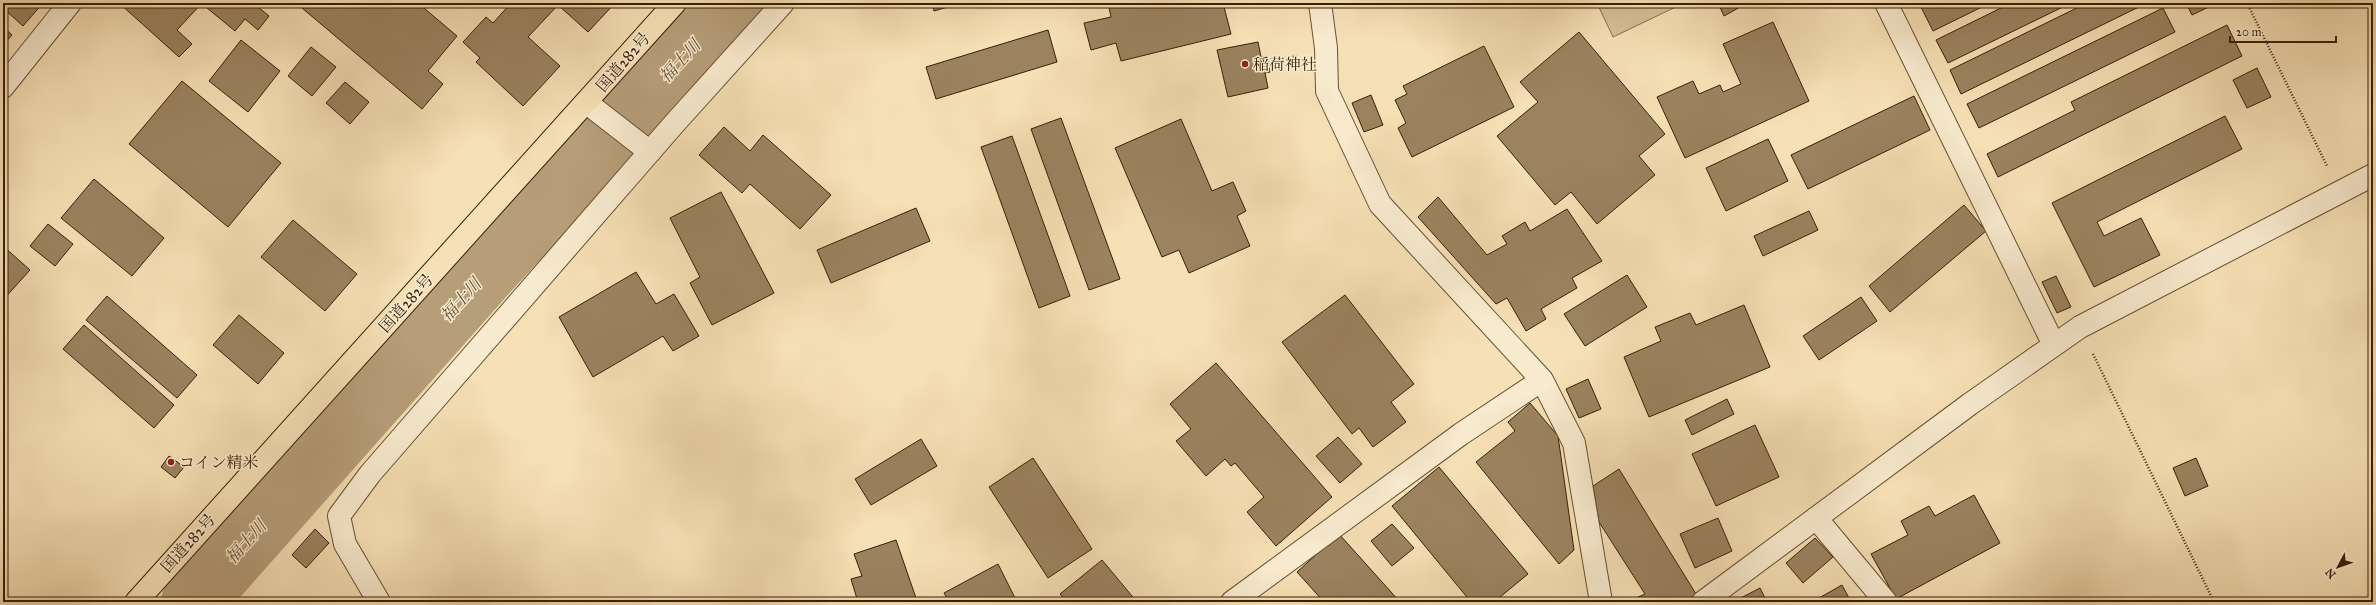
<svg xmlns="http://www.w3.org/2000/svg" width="2376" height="605" viewBox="0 0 2376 605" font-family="'IM FELL Great Primer','Noto Serif JP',serif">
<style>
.green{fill:#d6bf97;stroke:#886f4e}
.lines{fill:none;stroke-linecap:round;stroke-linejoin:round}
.river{stroke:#b69e79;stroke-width:64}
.building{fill:#9b8360;stroke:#391f04}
.minor-casing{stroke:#684f30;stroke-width:24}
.highway-casing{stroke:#391f04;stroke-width:24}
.path{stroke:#391f04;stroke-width:2.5;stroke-dasharray:1 2;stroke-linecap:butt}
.minor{stroke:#f9ebcf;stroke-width:22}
.highway{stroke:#f6e0b5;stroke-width:22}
.poi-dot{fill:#8f2418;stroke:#f9ebcf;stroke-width:1.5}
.labels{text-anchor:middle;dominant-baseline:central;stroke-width:3;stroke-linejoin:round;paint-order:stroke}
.street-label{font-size:16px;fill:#391f04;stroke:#f9ebcf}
.poi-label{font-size:16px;fill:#391f04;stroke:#f9ebcf;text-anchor:start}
.water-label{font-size:17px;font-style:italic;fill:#654b2d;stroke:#f9ebcf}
</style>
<rect width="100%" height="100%" fill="#f6e0b5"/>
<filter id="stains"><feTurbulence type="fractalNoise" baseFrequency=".005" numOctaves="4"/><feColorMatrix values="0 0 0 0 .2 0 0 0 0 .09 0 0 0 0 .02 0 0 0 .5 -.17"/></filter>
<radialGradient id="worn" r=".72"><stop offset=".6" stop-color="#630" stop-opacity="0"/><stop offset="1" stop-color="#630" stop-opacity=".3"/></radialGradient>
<path class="green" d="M1597,3H1684L1613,37Z"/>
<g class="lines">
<path class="river" d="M193,602L489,268L734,3"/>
</g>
<path class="building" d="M3,3H43L23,26L3,8Z
M119,3H202L177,30L192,44L179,57Z
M211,3H253L269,16L258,30L245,19L235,31L207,8Z
M296,3H418L457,36L428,71L443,84L422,109Z
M511,3H615L588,32L558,5L528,37L560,66L523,106L476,62L480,58L463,42L486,17L493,23Z
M932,3H961L934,11Z
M1108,3H1223L1231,34L1121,61L1116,43L1091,50L1084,23L1111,17Z
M1718,3H1740L1742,6L1724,16Z
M1930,3H1990L1933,31L1921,7Z
M2011,3H2071L1948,63L1936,40Z
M2087,3H2147L1961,94L1950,70Z
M2186,3H2217L2192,15Z
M2163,8L2175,32L1979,128L1967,104Z
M1773,22L1809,101L1685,158L1657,97L1693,81L1699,94L1720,85L1723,92L1741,84L1723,44Z
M2227,25L2242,56L1998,177L1987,154L2075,110L2071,102Z
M3,27L12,35L3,45Z
M1048,30L1057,62L936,99L926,67Z
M1579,32L1665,134L1639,156L1655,175L1597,224L1571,192L1555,205L1497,136L1538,102L1520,82Z
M241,40L280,71L248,112L209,81Z
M1258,42L1261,57L1267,56L1270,72L1265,73L1268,88L1228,97L1217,50Z
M1484,46L1514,107L1412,157L1398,128L1406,123L1395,100L1407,94L1403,86Z
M311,47L336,67L312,96L288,76Z
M2257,68L2271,97L2247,108L2233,80Z
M182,81L281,163L228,227L129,144Z
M345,82L369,102L350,124L326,103Z
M1371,95L1383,125L1364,132L1352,103Z
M1914,96L1930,130L1808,189L1791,155Z
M2225,116L2242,149L2097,222L2104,236L2141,218L2160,255L2094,287L2052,203Z
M1061,118L1120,279L1089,290L1031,129Z
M1181,119L1212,191L1233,182L1246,211L1237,216L1250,246L1189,273L1179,250L1162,257L1115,148Z
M724,127L750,151L763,135L831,195L800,229L750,184L742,193L699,155Z
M1012,136L1070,296L1039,308L981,147Z
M1768,139L1788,181L1726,211L1706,168Z
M94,179L164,238L132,276L61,218Z
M721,192L774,293L712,325L690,283L700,277L670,218Z
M1438,197L1487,255L1507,244L1502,236L1525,222L1530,231L1567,209L1602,261L1572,278L1577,288L1541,309L1546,319L1526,331L1507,298L1496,304L1418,217Z
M1964,205L1986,231L1890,312L1869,286Z
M916,208L930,241L831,283L817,250Z
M1809,211L1818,230L1763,256L1754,236Z
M293,220L357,274L325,311L261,257Z
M48,224L73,244L55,266L30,246Z
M3,246L30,270L3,300Z
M636,272L656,304L674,294L699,336L673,351L663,336L593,377L559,317Z
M1627,275L1647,307L1585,346L1564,314Z
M2056,276L2071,307L2057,313L2042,282Z
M1345,295L1414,384L1391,402L1406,422L1373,447L1359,428L1352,434L1282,342Z
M107,296L197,375L177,398L86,320Z
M1861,297L1877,321L1819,360L1803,336Z
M1744,305L1770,367L1649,417L1624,357L1661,341L1655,327L1690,313L1696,325Z
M239,315L284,353L258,384L213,345Z
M84,325L174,405L154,428L63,349Z
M1216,363L1332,497L1276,546L1247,512L1264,497L1235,463L1231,466L1225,459L1206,476L1176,441L1191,429L1170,404Z
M1588,379L1601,409L1579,418L1566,389Z
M1727,399L1734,414L1692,435L1685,420Z
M1530,403L1558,436L1574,550L1559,564L1476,462L1515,431L1508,422Z
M1755,425L1779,477L1716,506L1692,454Z
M1338,437L1362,464L1340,483L1316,456Z
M921,439L937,466L871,505L855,479Z
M169,456L184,467L175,478L161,467Z
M1033,458L1092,549L1048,578L989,487Z
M2196,458L2208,486L2185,496L2173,468Z
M1439,467L1528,574L1494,602H1471L1392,506Z
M1619,469L1696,594L1685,602H1627L1645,594L1599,522L1593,486Z
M1974,495L2000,543L1896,599L1871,554L1908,535L1901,521L1929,506L1935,516Z
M1718,518L1732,551L1695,568L1680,534Z
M1392,524L1414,548L1392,566L1371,541Z
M315,529L329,543L306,568L292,555Z
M1339,534L1400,602H1324L1297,572Z
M1815,538L1833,557L1803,583L1786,563Z
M896,540L917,601L858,602L851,579L862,576L854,554Z
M1102,560L1137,602H1067L1060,594Z
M998,564L1017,602H949L944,593Z
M1842,585L1851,602H1812Z
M1760,588L1767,602H1733Z"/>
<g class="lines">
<g class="minor-casing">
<path id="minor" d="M1320,3L1326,48L1327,91L1380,204L1542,380L1574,443L1601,602
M1886,3L2054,345
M3,87L70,3
M587,103L650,152
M1816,518L1886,602
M379,602L345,544L339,516L370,474L674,124L783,3
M1232,602L1461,434L1542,380
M1703,602L1970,404L2080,327L2373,175"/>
</g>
<g class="highway-casing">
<path id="highway" d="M136,602L675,3"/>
</g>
<path class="path" d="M2247,3L2327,166
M1284,59L1297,56
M2093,354L2214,602"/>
<use href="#minor" class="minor"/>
<use href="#highway" class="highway"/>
</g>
<g class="poi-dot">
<circle cx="1245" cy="64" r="4"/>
<circle cx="171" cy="462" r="4"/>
</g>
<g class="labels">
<g class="street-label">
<text transform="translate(623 62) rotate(-49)">国道282号</text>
<text transform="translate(406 303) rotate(-48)">国道282号</text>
<text transform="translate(188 543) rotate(-48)">国道282号</text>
</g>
<g class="poi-label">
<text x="1253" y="64">稲荷神社</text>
<text x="179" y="462">コイン精米</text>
</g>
<g class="water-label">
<text transform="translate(680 61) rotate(-47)">福士川</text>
<text transform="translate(461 300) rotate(-48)">福士川</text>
<text transform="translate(246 542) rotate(-48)">福士川</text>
</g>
</g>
<rect width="2376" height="605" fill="none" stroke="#f6e0b5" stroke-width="16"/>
<rect x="4" y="4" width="2368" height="597" fill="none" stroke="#391f04" stroke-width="2"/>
<rect x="8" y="8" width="2360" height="589" fill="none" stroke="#391f04"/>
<g transform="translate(2338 567) rotate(229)" stroke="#f9ebcf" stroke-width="3" paint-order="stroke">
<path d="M0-3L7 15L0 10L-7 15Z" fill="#391f04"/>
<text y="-6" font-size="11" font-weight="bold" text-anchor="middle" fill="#391f04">N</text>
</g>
<path d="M2230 36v6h106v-6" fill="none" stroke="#391f04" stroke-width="2"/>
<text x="2236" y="36" font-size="12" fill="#391f04" stroke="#f9ebcf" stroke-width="3" paint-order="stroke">20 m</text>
<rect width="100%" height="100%" filter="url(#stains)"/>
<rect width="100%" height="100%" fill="url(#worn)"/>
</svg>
